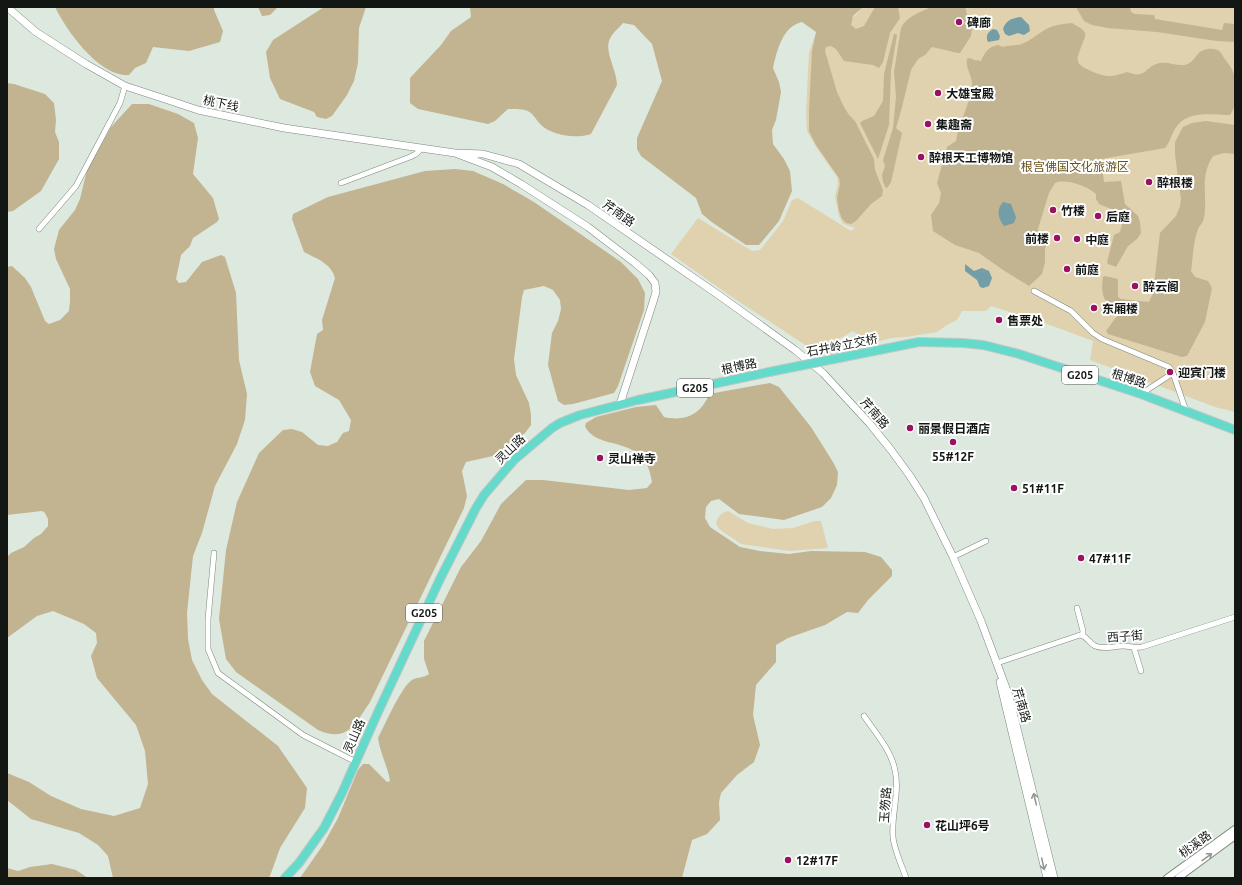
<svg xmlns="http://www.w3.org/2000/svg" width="1242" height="885" viewBox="0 0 1242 885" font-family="Ubuntu,'Noto Sans SC',sans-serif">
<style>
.green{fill:#e0d1af}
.forest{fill:#c2b391}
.water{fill:#739ea8}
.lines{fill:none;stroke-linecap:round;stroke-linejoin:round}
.minor-casing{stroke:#7c877e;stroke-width:6}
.tertiary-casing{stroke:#7c877e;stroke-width:8}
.secondary-casing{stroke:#7c877e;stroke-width:8}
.trunk-casing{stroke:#c6c7c6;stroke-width:10}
.minor{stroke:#fff;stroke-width:5}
.tertiary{stroke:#fff;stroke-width:6}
.secondary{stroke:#fff;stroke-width:7}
.trunk{stroke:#64dacb;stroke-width:8}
.trunk-bridge-casing{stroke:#c6c7c6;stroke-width:10;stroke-linecap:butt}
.trunk-bridge{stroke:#64dacb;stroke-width:8}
.oneway{stroke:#949795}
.poi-dot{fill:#9b1162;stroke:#fff;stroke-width:1.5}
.labels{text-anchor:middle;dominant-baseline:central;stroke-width:4;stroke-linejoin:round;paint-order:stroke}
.shield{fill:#fff;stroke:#595d5a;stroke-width:1}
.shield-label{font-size:11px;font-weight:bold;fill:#121713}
.poi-label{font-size:12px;font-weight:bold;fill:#121713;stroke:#fff;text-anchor:start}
.street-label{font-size:12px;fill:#121713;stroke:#fff}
.park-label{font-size:12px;fill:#69531a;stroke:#fff}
</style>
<rect width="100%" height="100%" fill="#dde9df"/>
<path class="green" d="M862,7H1235V412L1215,407L1090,360L1093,341L1050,325L991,306L986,311H962L957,320L947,325L937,332L906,337L891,338L871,343L853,331L839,339L831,355L820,347L816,352L729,295L671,254L698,218L752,251L760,250L783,221L792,200L798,198L851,231L855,228L843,224L839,216L835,197L838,183L837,177L816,147L807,131L806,114L808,71L809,53L814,38C834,29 849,26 862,7Z
M728,511L748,523L773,529L793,528L815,521H821L828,548L789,551L741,544L719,529L716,523C718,516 721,513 728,511Z"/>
<path class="forest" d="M55,7H214V10L223,31L220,42L189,51L153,47L146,63L135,68L129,75C100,78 66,30 55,7Z
M258,7H278L270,15L262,16Z
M324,7H366L359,28L358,63L354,81L347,95L332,116L326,119L317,117L314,112L280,99L270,78L266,52L273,40Z
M470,7H863L853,16L851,25L856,29L864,26L875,7H898L900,18L890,33L883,62L879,68L873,65L844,61L836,49L831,46L826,47L825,51L837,92L844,107L849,115L855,121L874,159L875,170L883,190L882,196L871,204L856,221L851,224L846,223L842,219L839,211L837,198L840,184L839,178L816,145L809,131V111L812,51L816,32L802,22C783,26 777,50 773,68L779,82L781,92L776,120L772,130L773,144L784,159L790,171L792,191L779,221L759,245H746L713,223L702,214L696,198L641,156L637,149V138L662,81L652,44L634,25L623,23C619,28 611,34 609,41C605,53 617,71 617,85L591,134C576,139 552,136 540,124C537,121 535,117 532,114C526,108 516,109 508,109L495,121L488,124L418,109L410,103V78L441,45L451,31L471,17Z
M932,7H965L969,21L972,28L971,36L960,53H958L932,47L925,55L918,59L911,70L901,111L896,128L902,133L891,182L888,187L886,188L883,182L882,175L885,166L883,160L893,128L896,97L894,72L901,28C907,16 920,12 932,7Z
M1076,7H1130L1131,12L1135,14L1154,15L1155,19L1222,30L1224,23L1235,24V42L1217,41L1157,32L1108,28L1092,25L1084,21Z
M1072,23C1076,26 1083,28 1085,33C1086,36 1084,39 1083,42C1077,59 1072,63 1091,71C1107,78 1111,77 1127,72C1147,80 1144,66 1160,63C1168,62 1177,66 1185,65C1192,63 1194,58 1199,53C1203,49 1213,47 1219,51C1221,52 1223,56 1224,58C1232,68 1235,72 1235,86C1235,95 1236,108 1230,115C1214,115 1188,110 1177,126C1172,132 1170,143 1165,148L1101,159L1104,182L1121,181L1125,204L1138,216L1140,222L1141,233L1137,239L1128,246L1116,267L1108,264L1107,262L1114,235L1120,232C1122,224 1125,218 1118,212L1099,204L1096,199V194C1088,186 1065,178 1055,183L1049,193L1038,229L1039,232L1047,234L1048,236L1045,249V262L1042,274L1029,286L1003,270L979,253L955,245L933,231L931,215L939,203L941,193L937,183L947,147L956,141C959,123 968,107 972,90C974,77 965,69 967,59L970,58L974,60L981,61C985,52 988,47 998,45L1003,47C1010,45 1018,46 1024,43C1031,40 1036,35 1043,31C1052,25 1062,24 1072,23Z
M894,34H896L897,35L891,71L889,125L878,159L860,123L862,121L874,116L883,101L884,74Z
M7,83L14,84L45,94L54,103L56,120L55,132L59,142V159L41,191L13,211L7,212Z
M132,104H149L178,114L194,123L198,138L193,174L213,198L219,219L217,222L193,238L190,246L181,255L176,279L179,283L186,282L202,262L221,255L225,257L236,293L239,360L247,394L245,420L237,444L215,486L202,533L193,556L187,613L188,639L192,660L202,680L212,694L278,746L307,788L305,808L280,848L270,876L268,878H113L108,856L98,845L79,833L31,819L7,800V773L29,782L51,796L81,809L114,816L140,808L148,784L145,751L136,725L97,678L91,656L97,643L96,633L84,624L53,611L37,616L7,638V557L11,553L24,547L34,538L41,534L48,526V519L45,513L42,511L7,515V267L12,266L25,278L31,287L45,321L49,324L60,320L69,311L70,301V289L56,259L54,249L59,230L75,210L80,199L87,170L111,127Z
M1206,121L1235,125V154L1224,153L1213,156C1199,178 1208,194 1204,218C1203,223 1200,225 1198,229C1193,242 1193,258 1191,271L1195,277L1208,281L1212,288L1205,322L1187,356L1182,357L1108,334L1106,331L1117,316C1105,301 1100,297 1103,277L1105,276L1118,279V297L1121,299L1149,302L1155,289V276L1160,233L1176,216L1180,206L1181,199L1175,155V142L1183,127L1192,123Z
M455,169L473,171L503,184L534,202L621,262L638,279L645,293L644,310L618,386L614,393L573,404L564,405L558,401L548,365L552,333L558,321L561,309L560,300L553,290L544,286L524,290L522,297L514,359L516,375L529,403L531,415V425L525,433L505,451L493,456L466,462L462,471L467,496L464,508L370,702C355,724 348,743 318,730L236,672L226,659L219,619L226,550L237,502L259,453L283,430L292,429L302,432L318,445L328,446L337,442L343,433L349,431L351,420L339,400L315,386L310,372L317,334L323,330L322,320L335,278C331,263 317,259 304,252L292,219L293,214L328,197L425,171Z
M770,383L779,387L811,427L833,462L838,472L837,485L831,498L822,507L784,520L739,514L719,499L711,501L706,507L705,518L710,527L740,547L760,551L789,554L811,551L865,552L881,557L892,570V576L868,600L858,613L847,612L825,625L788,638L776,645V662L756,685L753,715L760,745L754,762L737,775L721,793L719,802L720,820L707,834L692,840L682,878H300L323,845L338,818L358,770L363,764H369L387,782L390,781C388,767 380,753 378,738C385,725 401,687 412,680C417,677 424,678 429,674L424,659V641L461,567L481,541L501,504L526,480H543L629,490L647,488L652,482C646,432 597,453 585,426L586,423L596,417L636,407L656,405L664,417C685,422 702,414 709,394Z
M52,864L76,870L88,878H7V868L18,871L30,867Z"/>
<path class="water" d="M1021,17L1029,25L1030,31L1024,35L1018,33L1009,36L1005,34L1003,29C1006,20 1012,18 1021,17Z
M993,29L997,30L1000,36L999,40L988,42C985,36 988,32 993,29Z
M1003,202L1011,204L1016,217L1014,223L1004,226C998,218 996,210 1003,202Z
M965,264L974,271L982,268L989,271L992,278L989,286L983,288L980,287L977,280L965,271Z"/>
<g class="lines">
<g class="minor-casing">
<path id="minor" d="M341,183L410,157L416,154L422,148
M39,229L76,186L120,103L125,86
M1034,291L1071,311L1093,333L1102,339L1169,367L1173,373
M1141,394L1173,373L1186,411
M214,553L208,619V649L218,673L303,735L356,762
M953,557L986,541
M1077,608L1083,631V635
M1134,648L1141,671
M997,663L1080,635C1087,636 1089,643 1095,646C1104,650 1113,646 1123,646C1130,646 1135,648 1142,647L1235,617
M864,716C875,732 889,748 894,766C901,790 891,813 893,837C894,849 902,866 906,878"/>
</g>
<g class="tertiary-casing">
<path id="tertiary" d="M1167,878L1235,829
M1178,878L1235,836"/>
</g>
<g class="secondary-casing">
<path id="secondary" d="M7,7L36,32L86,64L125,86L165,99L198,110L284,128L455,153L492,167L521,184L588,227L635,263L649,275L655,283L656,292L653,302L620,404
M455,153L483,154L519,164L588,205L720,296L795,350L823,373L870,424L891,450L910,476L924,498L953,557L981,621L1009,696L1054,878
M1000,682L1047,878"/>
</g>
<g class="trunk-casing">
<path id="trunk" d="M919,342L963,343L983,345L1019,354L1141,394L1235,430
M285,878L299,863L324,828L342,793L378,712L440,579L476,508L484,495L514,460L552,428L560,423L580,415L638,400L769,372"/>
</g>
<use href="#minor" class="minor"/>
<use href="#tertiary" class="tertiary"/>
<use href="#secondary" class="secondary"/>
<use href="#trunk" class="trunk"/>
<g class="trunk-bridge-casing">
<path id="trunk-bridge" d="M769,372L919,342"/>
</g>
<use href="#trunk-bridge" class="trunk-bridge"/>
</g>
<defs><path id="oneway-shaft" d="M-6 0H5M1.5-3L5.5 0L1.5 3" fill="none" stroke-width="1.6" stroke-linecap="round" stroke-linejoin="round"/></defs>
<g class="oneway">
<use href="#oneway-shaft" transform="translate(1035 799) rotate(-103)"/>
<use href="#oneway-shaft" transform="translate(1207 857) rotate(-36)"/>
<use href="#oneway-shaft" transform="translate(1043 864) rotate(77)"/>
</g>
<g class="poi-dot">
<circle cx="959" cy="22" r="4"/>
<circle cx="938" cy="93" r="4"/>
<circle cx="928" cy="124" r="4"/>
<circle cx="921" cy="157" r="4"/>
<circle cx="1149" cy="182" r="4"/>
<circle cx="1053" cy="210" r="4"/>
<circle cx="1098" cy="216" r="4"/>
<circle cx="1057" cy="238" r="4"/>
<circle cx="1077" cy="239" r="4"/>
<circle cx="1067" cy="269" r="4"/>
<circle cx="1135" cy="286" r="4"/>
<circle cx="1094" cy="308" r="4"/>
<circle cx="999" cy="320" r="4"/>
<circle cx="1170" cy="372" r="4"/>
<circle cx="910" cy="428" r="4"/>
<circle cx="953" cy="442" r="4"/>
<circle cx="600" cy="458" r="4"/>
<circle cx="1014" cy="488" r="4"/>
<circle cx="1081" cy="558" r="4"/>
<circle cx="927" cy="825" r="4"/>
<circle cx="788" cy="860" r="4"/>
</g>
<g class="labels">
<g class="shield">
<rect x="1062" y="366" width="36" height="18" rx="3"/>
<rect x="677" y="379" width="36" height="18" rx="3"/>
<rect x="406" y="604" width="36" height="18" rx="3"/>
</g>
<g class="shield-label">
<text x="1080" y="375">G205</text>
<text x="695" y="388">G205</text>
<text x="424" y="613">G205</text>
</g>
<g class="poi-label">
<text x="967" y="22">碑廊</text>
<text x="946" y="93">大雄宝殿</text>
<text x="936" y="124">集趣斋</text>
<text x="929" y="157">醉根天工博物馆</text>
<text x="1157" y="182">醉根楼</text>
<text x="1061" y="210">竹楼</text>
<text x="1106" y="216">后庭</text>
<text x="1049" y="238" text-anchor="end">前楼</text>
<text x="1085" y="239">中庭</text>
<text x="1075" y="269">前庭</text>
<text x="1143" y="286">醉云阁</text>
<text x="1102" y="308">东厢楼</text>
<text x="1007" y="320">售票处</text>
<text x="1178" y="372">迎宾门楼</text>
<text x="918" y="428">丽景假日酒店</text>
<text x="953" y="456" text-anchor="middle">55#12F</text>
<text x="608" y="458">灵山禅寺</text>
<text x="1022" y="488">51#11F</text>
<text x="1089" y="558">47#11F</text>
<text x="935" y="825">花山坪6号</text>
<text x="796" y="860">12#17F</text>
</g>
<g class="street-label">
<text transform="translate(221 103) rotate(12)">桃下线</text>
<text transform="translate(619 213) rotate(35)">芹南路</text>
<text transform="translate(842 345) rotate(-11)">石井岭立交桥</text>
<text transform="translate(739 366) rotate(-12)">根博路</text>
<text transform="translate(1129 378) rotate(18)">根博路</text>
<text transform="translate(875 413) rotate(49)">芹南路</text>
<text transform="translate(510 449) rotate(-44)">灵山路</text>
<text transform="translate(1125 636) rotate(-4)">西子街</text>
<text transform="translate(1022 705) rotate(74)">芹南路</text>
<text transform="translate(354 736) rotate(-67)">灵山路</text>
<text transform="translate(885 805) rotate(-86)">玉笏路</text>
<text transform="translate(1195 844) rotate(-36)">桃溪路</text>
</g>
<g class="park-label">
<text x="1075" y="166">根宫佛国文化旅游区</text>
</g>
</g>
<rect width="1242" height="885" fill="none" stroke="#121713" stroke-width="16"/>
</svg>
